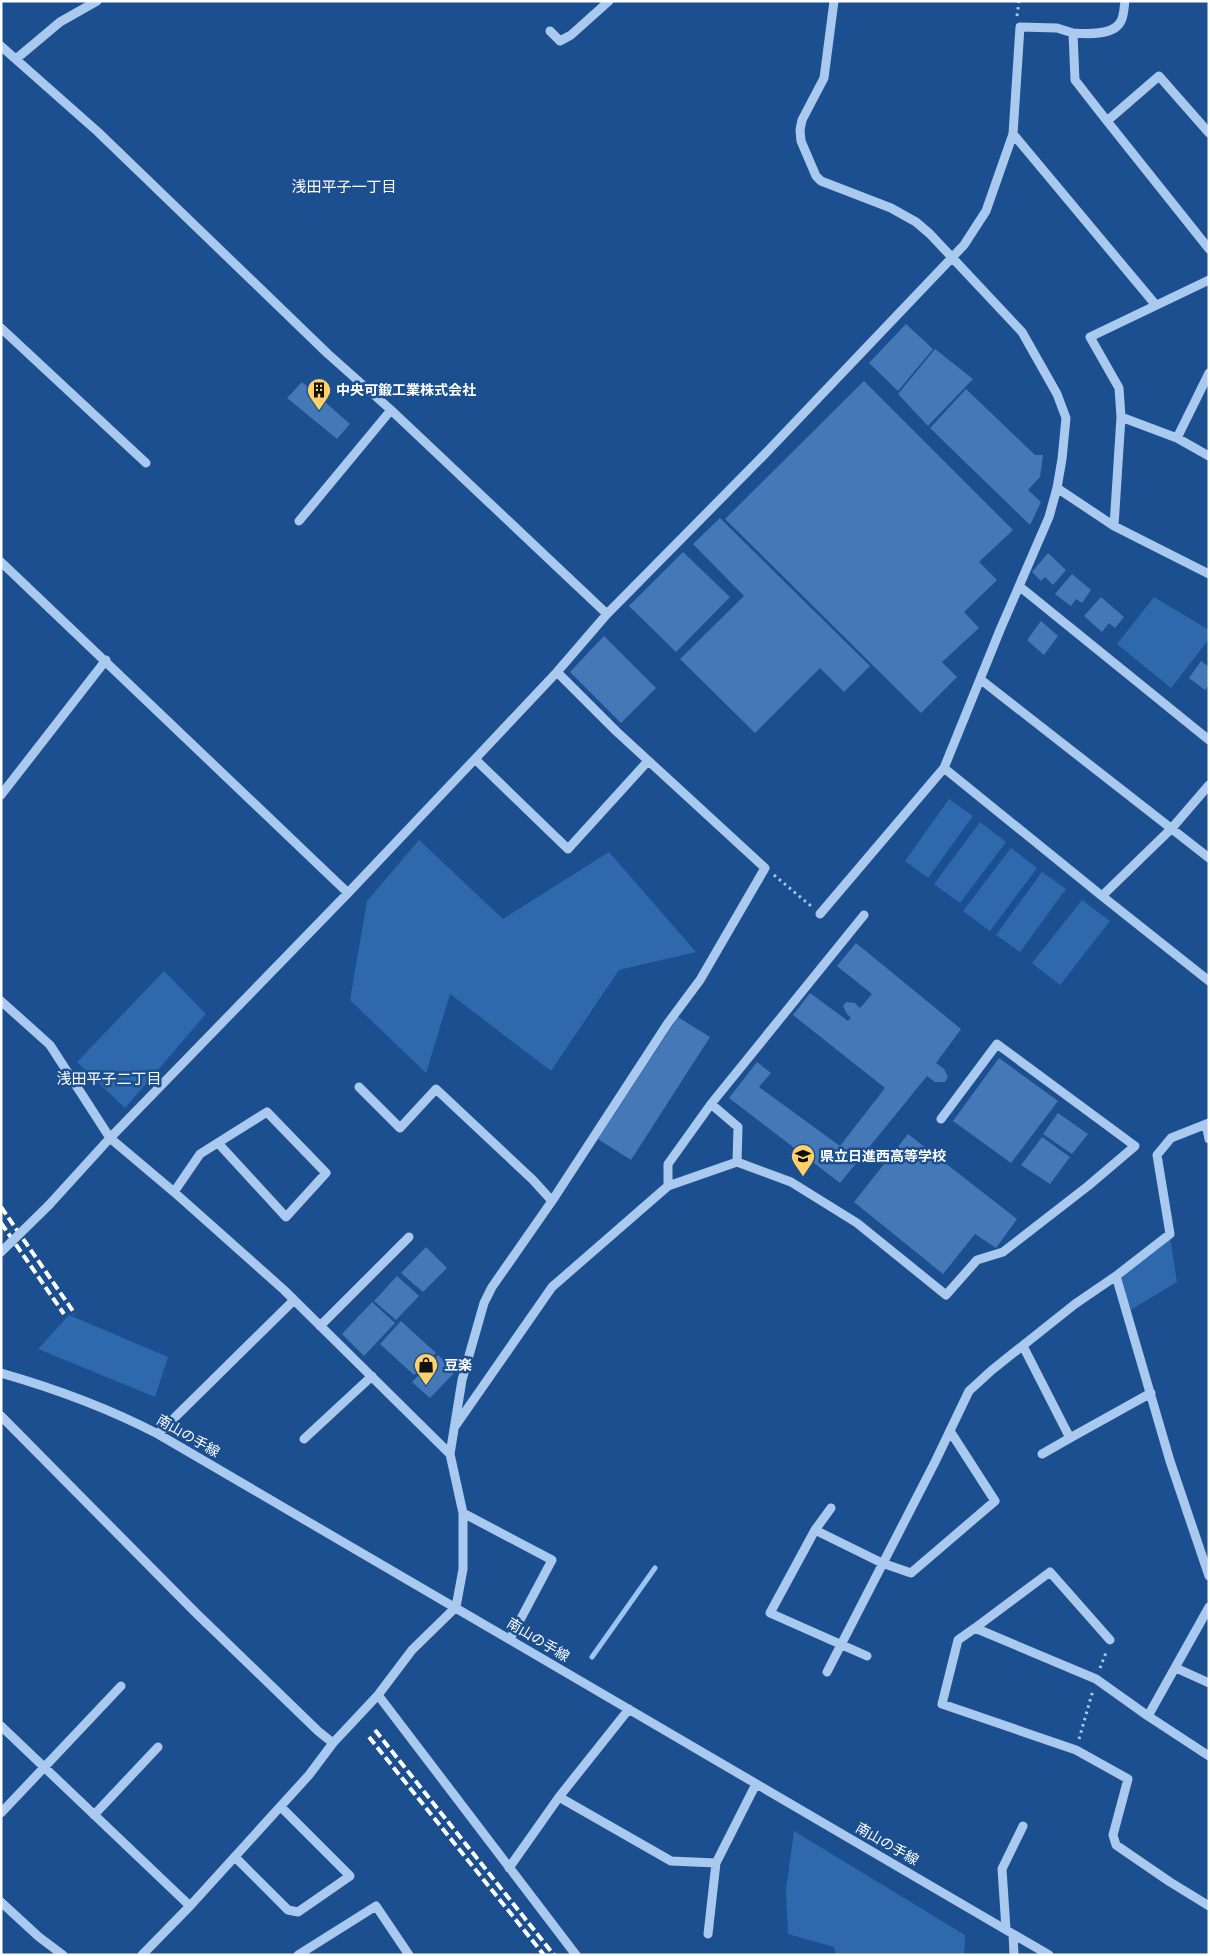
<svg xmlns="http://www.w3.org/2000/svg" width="1210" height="1956" viewBox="0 0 1210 1956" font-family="'Fira Sans Condensed','Noto Sans JP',sans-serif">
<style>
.green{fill:#2e69ad}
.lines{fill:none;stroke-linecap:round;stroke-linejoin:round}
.stream{stroke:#9cc4f0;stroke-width:5}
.building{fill:#4478b7}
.path{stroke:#a9c9ee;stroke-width:3;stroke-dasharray:2.5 4;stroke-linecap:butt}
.minor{stroke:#a9c9ee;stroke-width:9}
.rail{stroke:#fff;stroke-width:4;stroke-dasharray:9 4;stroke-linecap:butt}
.minor-bridge{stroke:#a9c9ee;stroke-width:9}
.labels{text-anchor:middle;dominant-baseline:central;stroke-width:5;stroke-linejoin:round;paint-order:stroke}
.poi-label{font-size:14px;font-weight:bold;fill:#fff;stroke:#1b4f8f;text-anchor:start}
.street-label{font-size:14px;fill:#fff;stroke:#1b4f8f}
.neighbourhood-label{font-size:15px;fill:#fff;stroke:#1b4f8f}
</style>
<rect width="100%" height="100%" fill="#1b4f8f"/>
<path class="green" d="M1154,597L1209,630V639L1171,688L1117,644Z
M949,799L973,816L928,878L905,861Z
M980,822L1006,842L960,903L934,884Z
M419,840L503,919L609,852L696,952L619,970L551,1071L450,994L426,1073L350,1000L367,901Z
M1011,848L1037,868L990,931L963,911Z
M1042,872L1066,889L1020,952L996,935Z
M1082,900L1110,921L1060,985L1032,963Z
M164,971L206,1014L125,1108L77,1062Z
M1170,1237L1177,1282L1129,1311L1119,1277Z
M69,1315L168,1357L155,1397L38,1349Z
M794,1831L965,1935L964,1955H836L834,1947L788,1934L786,1890Z"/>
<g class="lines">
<path class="stream" d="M592,1657L655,1568"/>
</g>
<path class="building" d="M906,324L933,349L898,391L869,363Z
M935,349L973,379L928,426L898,394Z
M864,381L1013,530L979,562L997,580L964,612L979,628L942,662L957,677L921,713L725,519Z
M302,382L350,424L337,439L287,398Z
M966,389L1035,455H1043L1040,477L1028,490L1041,502L1030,525L930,428Z
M720,518L870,666L844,692L820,668L755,733L680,659L744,596L693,544Z
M683,552L730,597L676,652L629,606Z
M1048,553L1066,570L1053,585L1045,577L1041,581L1032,572Z
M1072,574L1091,590L1082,603L1076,599L1071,606L1055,594Z
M1101,597L1124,617L1115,628L1109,623L1102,632L1084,616Z
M1041,621L1058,636L1044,655L1027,640Z
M604,636L656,688L621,723L570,672Z
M1201,661L1209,667V685L1205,690L1189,678Z
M856,943L961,1029L936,1063L944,1069L948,1077L945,1082H935L927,1076L840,1183L729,1098L757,1062L771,1073L759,1087L840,1146L885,1088L793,1015L810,993L848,1021L851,1018L847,1014L843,1006L846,1002L855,1003L860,1008L872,994L837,966Z
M678,1017L710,1037L631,1160L598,1139Z
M999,1058L1058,1101L1011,1163L953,1121Z
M1058,1113L1088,1134L1072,1154L1043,1134Z
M908,1134L1017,1219L996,1248L975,1234L943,1274L854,1202Z
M1042,1137L1070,1157L1050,1184L1021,1165Z
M426,1247L447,1268L423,1292L401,1273Z
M397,1276L419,1296L396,1320L374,1301Z
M372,1302L395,1323L364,1356L342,1334Z
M401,1321L436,1353L414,1375L380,1344Z
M438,1355L455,1372L430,1398L412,1382Z"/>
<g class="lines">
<path class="path" d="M1017,16L1019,1
M774,875L811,906
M1100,1668L1107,1650
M1079,1739L1093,1690"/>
<path class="minor" d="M550,31L560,41L571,35L609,1
M1073,33C1086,34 1114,36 1121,21C1124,16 1124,7 1125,1
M1,46L98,132L328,354L391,410L607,614
M16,59L60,22L97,1
M1209,133L1159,76L1107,121L1209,249
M1013,134L1155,304
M1,328L146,463
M1121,417L1119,388L1090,337L1209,280
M1177,438L1209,373
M1057,488L1114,526L1209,574
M299,521L391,410
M1114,526L1121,417L1177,438L1209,456
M1,562L348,893
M1019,586L1209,740
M980,679L1209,858
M475,759L568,849L648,761
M944,768L1102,896L1209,981
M1,795L106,660
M1102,896L1172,828L1209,785
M820,914L944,768L1000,630L1049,517L1057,488L1062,459L1066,418L1057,394L1022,332L930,234L916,222L891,208L821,181L816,176L801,141L800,130L802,120L824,78L834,1
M1,1001L50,1045L110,1138L174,1192L284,1290L450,1454
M359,1087L400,1128L436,1089L533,1180L552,1201
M711,1104L738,1127L737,1162
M1206,1124L1209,1139
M668,1186V1164L711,1104L864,915
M174,1192L200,1154L267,1112L326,1173L286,1217L218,1143
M49,1205L110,1138L348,893L475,759L557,672L607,614L761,458L964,245L986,211L1013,134L1020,27L1057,28L1073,33L1075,80L1107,121
M1116,1276L1170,1461L1209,1576
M320,1326L409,1237
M1023,1346L1070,1438L1151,1393
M1,1373C57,1389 106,1407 158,1434L1049,1955
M1,1416L196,1613L318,1731L333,1743
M456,1425L552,1287L668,1186L737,1162L791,1182L857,1223L946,1295L977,1260L1003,1252L1088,1186L1135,1146L997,1044L941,1119
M158,1434L294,1300
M304,1439L372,1376
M1042,1454L1070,1438
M463,1513L552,1560L510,1639
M815,1530L831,1508
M975,1628L1050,1572L1110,1640
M867,1656L770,1613L815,1530L882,1563L911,1573L995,1501L950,1431
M1176,1668L1209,1683
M827,1672L935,1462L969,1391L992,1370L1075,1304L1116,1276L1170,1234L1157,1155L1171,1138L1209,1123
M378,1695L576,1955
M1148,1716L1209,1607
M1,1726L190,1906
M1209,1756L1148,1716L1096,1679L975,1628L958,1640L942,1704L1076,1750L1128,1779L1113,1835L1116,1845L1170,1882L1209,1906
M559,1797L671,1861L716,1863L756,1784
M1,1813L121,1686
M94,1815L158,1747
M235,1857L288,1910L298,1912L350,1876L281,1807
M509,1868L559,1797L629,1709
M1,1902L39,1937L63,1955
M1006,1929L1002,1869L1023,1826
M708,1934L716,1863
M1013,1934L1014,1955
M142,1955L190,1906L309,1775L333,1743L378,1695L412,1650L456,1607L463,1569V1513L450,1454L462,1380L484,1303L492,1287L552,1201L668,1023L700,980L765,868L616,731L557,672
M298,1955L376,1906L409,1955"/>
<path class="rail" d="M1,1207L75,1314
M1,1223L64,1314
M375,1730L554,1955
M369,1737L544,1955"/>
<path class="minor-bridge" d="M1,1252L49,1205"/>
</g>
<defs>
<g id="building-pin" transform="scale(1.25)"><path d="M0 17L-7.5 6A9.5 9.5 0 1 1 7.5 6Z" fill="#ffd166" stroke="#1b4f8f"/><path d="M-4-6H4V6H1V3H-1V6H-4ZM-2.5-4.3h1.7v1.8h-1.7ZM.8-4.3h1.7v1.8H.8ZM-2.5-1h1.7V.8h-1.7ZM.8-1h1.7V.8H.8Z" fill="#111"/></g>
<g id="school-pin" transform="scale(1.25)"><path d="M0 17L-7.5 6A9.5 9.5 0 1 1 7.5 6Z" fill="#ffd166" stroke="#1b4f8f"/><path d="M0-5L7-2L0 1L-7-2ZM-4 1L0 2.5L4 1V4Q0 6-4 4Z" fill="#111"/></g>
<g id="shop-pin" transform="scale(1.25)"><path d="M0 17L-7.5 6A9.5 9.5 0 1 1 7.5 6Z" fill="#ffd166" stroke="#1b4f8f"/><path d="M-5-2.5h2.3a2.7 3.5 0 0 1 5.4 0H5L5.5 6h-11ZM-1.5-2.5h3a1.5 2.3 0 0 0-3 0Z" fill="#111"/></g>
</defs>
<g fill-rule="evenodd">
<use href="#building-pin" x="319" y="390"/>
<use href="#school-pin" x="803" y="1156"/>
<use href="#shop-pin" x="426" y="1365"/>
</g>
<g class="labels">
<g class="poi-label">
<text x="336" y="390">中央可鍛工業株式会社</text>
<text x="820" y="1156">県立日進西高等学校</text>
<text x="444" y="1365">豆楽</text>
</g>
<g class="street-label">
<text transform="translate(188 1436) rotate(30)">南山の手線</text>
<text transform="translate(538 1640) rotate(31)">南山の手線</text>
<text transform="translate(887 1844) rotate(30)">南山の手線</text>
</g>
<g class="neighbourhood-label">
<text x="344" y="187">浅田平子一丁目</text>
<text x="109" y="1079">浅田平子二丁目</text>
</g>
</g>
<rect width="1210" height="1956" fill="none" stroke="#ffffff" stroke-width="5"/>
</svg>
